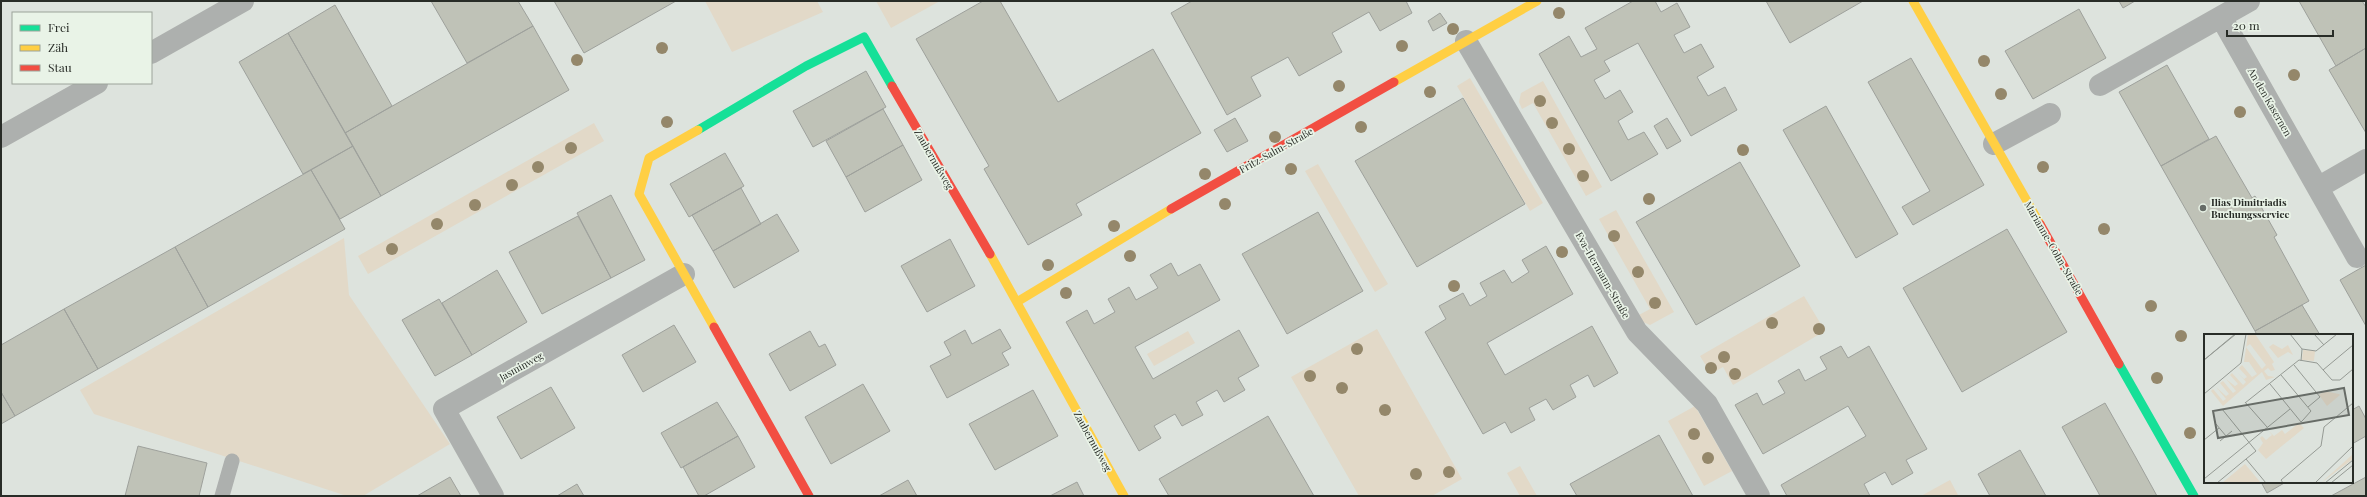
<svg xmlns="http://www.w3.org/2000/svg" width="2367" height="497" viewBox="0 0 2367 497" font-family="'Playfair Display',serif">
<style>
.green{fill:#e2d9c8}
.building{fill:#bfc2b7;stroke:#9ea19c}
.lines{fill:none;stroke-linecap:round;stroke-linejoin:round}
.lane{stroke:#adb0ae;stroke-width:15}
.street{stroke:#adb0ae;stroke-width:22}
.fast{stroke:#16e098;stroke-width:9}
.slow{stroke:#ffcf43;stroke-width:9}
.jam{stroke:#f24e42;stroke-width:9}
.tree{fill:#94876a}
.poi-dot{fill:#676c67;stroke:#e9f3e7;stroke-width:1.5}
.labels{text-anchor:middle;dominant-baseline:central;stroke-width:3.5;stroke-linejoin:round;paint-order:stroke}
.street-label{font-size:10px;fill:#282c27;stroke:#e9f3e7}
.poi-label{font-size:10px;font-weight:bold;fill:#282c27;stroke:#e9f3e7;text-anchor:start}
.inset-road{fill:none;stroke:#959a94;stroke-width:1}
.view{fill:#676c67;fill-opacity:0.15;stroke:#676c67;stroke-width:2}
.inset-edge{fill:none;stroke:#282c27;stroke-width:2}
</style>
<rect width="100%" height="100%" fill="#dde3dd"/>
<path class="green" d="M705,1H817L823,12L732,52Z
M876,1H940L891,28Z
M1470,78L1543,203L1530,211L1457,86Z
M1543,81L1602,187L1586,196L1533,103L1522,109L1519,102L1521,93Z
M594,123L604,141L368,274L358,256Z
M1318,164L1388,284L1375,292L1305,171Z
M1616,210L1674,312L1650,325L1643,322L1639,315L1650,309L1599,219Z
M344,238L349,295L450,444L363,496H347L94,414L80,390Z
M1804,296L1825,331L1733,385L1723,367L1711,374L1700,356Z
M1377,329L1462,479L1432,496H1359L1291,377Z
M1188,331L1195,343L1154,366L1147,354Z
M1695,406L1732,471L1704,486L1668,421Z
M1520,466L1537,496H1520L1507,473Z
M1950,480L1958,495L1921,496Z"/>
<path class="building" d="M431,1H518L533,26L467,63Z
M554,1H676L584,53Z
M983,1H1000L1058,102L1153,49L1201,133L1076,204L1082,215L1028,245L984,169L989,166L916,39Z
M1192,1H1406L1412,13L1380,31L1369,12L1332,33L1342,52L1299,76L1288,57L1251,77L1261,96L1227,115L1171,13Z
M1633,1H1655L1661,12L1677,3L1690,27L1674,35L1684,53L1701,44L1714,67L1697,77L1708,96L1725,87L1737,110L1691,136L1638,43L1604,61L1610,71L1594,80L1605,99L1620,90L1633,112L1618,121L1628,140L1644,132L1658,154L1611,181L1539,54L1569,36L1581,57L1597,49L1585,28Z
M1766,1H1863L1790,43Z
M2119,1H2135L2123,8Z
M2299,1H2362L2366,7V48L2336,66Z
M335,5L392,106L345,133L288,33Z
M2079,9L2106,58L2033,99L2005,51Z
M1440,13L1447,23L1433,31L1428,21Z
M533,26L569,90L381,196L345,133Z
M288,33L353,146L303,174L239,62Z
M2366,48V133L2329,70Z
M1911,58L1984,185L1913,225L1902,207L1930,191L1868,82Z
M2167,65L2209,139L2161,166L2119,92Z
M866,71L886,107L813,147L793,111Z
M1463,98L1525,204L1417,267L1355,161Z
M1826,106L1898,234L1856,258L1783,130Z
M883,109L903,145L846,177L826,141Z
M1235,118L1248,141L1227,152L1214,130Z
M1667,118L1681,141L1667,149L1654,126Z
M2216,136L2252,198L2255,196L2277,235L2274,237L2309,301L2255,331L2161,166Z
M903,145L922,180L865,212L846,177Z
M353,146L381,196L340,219L311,170Z
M725,153L744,186L689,217L670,184Z
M1740,162L1800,266L1696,325L1636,222Z
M311,170L345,229L208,307L175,247Z
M741,188L761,224L713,251L692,215Z
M611,195L645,260L611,278L577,213Z
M1318,212L1363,291L1287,334L1242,254Z
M777,214L799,251L734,288L713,251Z
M578,216L611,278L542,314L509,252Z
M2007,229L2067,332L1962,392L1903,288Z
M950,239L975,286L927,312L901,266Z
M1546,246L1573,294L1487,343L1505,375L1592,326L1618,373L1594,387L1588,375L1570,385L1576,397L1553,410L1546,399L1529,408L1535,420L1511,433L1505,422L1483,434L1425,332L1446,319L1439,306L1463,293L1470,306L1487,296L1480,283L1504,270L1512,283L1529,272L1522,260Z
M175,247L208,307L98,369L64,309Z
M1171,263L1178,276L1200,264L1220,300L1135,347L1153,379L1239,330L1259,366L1238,378L1245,390L1224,402L1217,390L1196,402L1203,415L1182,426L1175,414L1154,426L1161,438L1139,451L1066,322L1087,310L1094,324L1115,312L1108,299L1129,287L1136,300L1158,288L1150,275Z
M2366,265V326L2340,280Z
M497,270L527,322L472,355L442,303Z
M439,299L472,355L435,376L402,320Z
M2302,305L2320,335H2257L2255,331Z
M64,309L98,369L15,416L1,392V345Z
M674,325L696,362L643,392L622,355Z
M1000,329L1011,348L1002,353L1009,365L947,398L930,366L951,355L944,342L965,330L972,344Z
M810,331L819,347L825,344L836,365L790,391L769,354Z
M1841,346L1848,358L1869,346L1927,449L1906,460L1913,473L1892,485L1885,472L1864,484L1870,496H1787L1781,485L1866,436L1848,406L1763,454L1735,405L1757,393L1763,405L1785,393L1778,381L1799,369L1805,381L1827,369L1820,357Z
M863,384L890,431L831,464L805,417Z
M551,387L575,428L521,459L497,417Z
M1033,390L1058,436L995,470L969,424Z
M1,392L15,416L1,424Z
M717,402L738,436L681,468L661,433Z
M2105,403L2135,456L2157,496H2100L2098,492L2062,427Z
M2359,406L2366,419V436L2352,444V410Z
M1268,416L1314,496H1169L1159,479Z
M1659,435L1693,496H1577L1570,484Z
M738,436L755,467L704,496H699L683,467Z
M138,446L207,463L199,496H125Z
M2020,450L2046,496H1990L1978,474Z
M450,477L461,496H417Z
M2366,477V496H2331Z
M908,480L917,496H879Z
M1077,482L1084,496H1050Z
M2261,482H2286L2267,493Z
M577,484L584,496H557Z"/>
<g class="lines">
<path class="lane" d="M222,496L232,461"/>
<path class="street" d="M2221,17L2357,257
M1466,41L1637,332L1707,404L1759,496
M151,53L243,1
M2100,85L2249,1
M1,137L97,83
M1994,144L2050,114
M2319,187L2366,160
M493,496L444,409L684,274"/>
<path class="fast" d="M698,130L806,66L864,37L892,86
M2119,364L2194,496"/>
<path class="slow" d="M1913,1L2040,224
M1394,82L1537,1
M698,130L649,158L639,194L714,327
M990,254L1124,496
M1017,302L1171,209"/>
<path class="jam" d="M892,86L990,254
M1171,209L1394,82
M2040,224L2119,364
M714,327L809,496"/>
</g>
<g class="tree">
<circle cx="1559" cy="13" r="6"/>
<circle cx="1453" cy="29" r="6"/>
<circle cx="1402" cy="46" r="6"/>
<circle cx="662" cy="48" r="6"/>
<circle cx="577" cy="60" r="6"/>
<circle cx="1984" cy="61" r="6"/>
<circle cx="2294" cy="75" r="6"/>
<circle cx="1339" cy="86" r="6"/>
<circle cx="1430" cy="92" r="6"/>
<circle cx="2001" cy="94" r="6"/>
<circle cx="1540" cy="101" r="6"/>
<circle cx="2240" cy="112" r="6"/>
<circle cx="667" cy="122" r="6"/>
<circle cx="1552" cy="123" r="6"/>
<circle cx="1361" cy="127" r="6"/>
<circle cx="1275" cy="137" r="6"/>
<circle cx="571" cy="148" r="6"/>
<circle cx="1569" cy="149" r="6"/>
<circle cx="1743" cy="150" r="6"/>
<circle cx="538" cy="167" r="6"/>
<circle cx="2043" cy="167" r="6"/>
<circle cx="1291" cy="169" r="6"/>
<circle cx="1205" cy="174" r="6"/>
<circle cx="1583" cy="176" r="6"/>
<circle cx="512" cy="185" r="6"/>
<circle cx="1649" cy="199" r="6"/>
<circle cx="1225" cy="204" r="6"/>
<circle cx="475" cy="205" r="6"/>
<circle cx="437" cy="224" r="6"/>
<circle cx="1114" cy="226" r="6"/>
<circle cx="2104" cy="229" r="6"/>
<circle cx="1614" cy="236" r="6"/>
<circle cx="392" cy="249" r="6"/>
<circle cx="1562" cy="252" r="6"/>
<circle cx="1130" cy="256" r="6"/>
<circle cx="1048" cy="265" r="6"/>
<circle cx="1638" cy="272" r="6"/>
<circle cx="1454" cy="286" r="6"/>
<circle cx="1066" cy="293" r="6"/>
<circle cx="1655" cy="303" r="6"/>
<circle cx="2151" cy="306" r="6"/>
<circle cx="1772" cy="323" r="6"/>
<circle cx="1819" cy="329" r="6"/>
<circle cx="2181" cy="336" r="6"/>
<circle cx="1357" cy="349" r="6"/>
<circle cx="1724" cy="357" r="6"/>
<circle cx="1711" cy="368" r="6"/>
<circle cx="1735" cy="374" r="6"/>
<circle cx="1310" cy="376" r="6"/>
<circle cx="2157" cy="378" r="6"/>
<circle cx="1342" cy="388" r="6"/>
<circle cx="1385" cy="410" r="6"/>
<circle cx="2190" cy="433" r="6"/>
<circle cx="1694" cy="434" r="6"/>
<circle cx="1708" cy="458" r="6"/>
<circle cx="1449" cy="472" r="6"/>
<circle cx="1416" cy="474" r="6"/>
</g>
<circle class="poi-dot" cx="2203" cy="208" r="4"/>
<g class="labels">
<g class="street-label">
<text transform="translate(2270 102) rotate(60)">An den Kasernen</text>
<text transform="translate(1276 150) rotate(-29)">Fritz-Salm-Straße</text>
<text transform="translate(934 159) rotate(60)">Zaubernußweg</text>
<text transform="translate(2054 248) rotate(60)">Marianne-Cohn-Straße</text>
<text transform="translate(1603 275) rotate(60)">Eva-Hermann-Straße</text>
<text transform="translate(521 366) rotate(-29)">Jasminweg</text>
<text transform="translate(1093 441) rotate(61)">Zaubernußweg</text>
</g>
<g class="poi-label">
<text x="2211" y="202">Ilias Dimitriadis<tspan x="2211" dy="12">Buchungsservice</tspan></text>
</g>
</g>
<g transform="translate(2204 334)">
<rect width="149" height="149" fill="#dde3dd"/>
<path d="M44,0H51L70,28L68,30L71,36L67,37L64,34L60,37L64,42L71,43L62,46L58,38L19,72L7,57L9,55L19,67L22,65L12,53L22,62L25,60L16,49L19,47L29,59L32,57L22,45L31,52L34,50L26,41L28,39L39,51L42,48L34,39L40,45L43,43L35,34L38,31L48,43L53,40L45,28H40ZM46,10L62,31L58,35L42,13ZM69,10L78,15L84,11L89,21L84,18L74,24L65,13ZM99,16L111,17L110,27L98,26ZM120,57L135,60L136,61L123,72L115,61ZM95,89L100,94L62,125L54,116L59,109L56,104L58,102L62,106L68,101L65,97L70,102L78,96L81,100ZM149,120V125L117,149ZM41,130L57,149H18Z" fill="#e2d9c8" fill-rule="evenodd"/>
<path class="inset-road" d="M86,0L98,15L112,17L133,0M110,0L120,11M0,26L31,0M0,26L32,0M97,27L98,15M90,31L116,63L104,73M119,36L149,11M66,50L97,88L99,86L107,77L77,41M0,60L37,29L42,0M41,68L63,93M41,69L95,26L113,29L128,46H136L149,35M18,75L52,117L42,125M12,90L22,102M0,106L15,94M16,107L28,97M0,145L86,75M13,149L42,125L62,149M79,149L77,146L117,112L120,93L149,69M111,149L149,112M121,149L149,126M127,149L149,131"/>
<path class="view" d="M140,54L145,81L14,104L9,77Z"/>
<rect width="149" height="149" class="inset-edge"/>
</g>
<rect width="2367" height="497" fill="none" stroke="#282c27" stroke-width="4"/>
<rect x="12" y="12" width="140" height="72" fill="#e9f3e7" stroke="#9ca39a"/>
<rect x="20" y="25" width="20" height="6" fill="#16e098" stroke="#9ca39a"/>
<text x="48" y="32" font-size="12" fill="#282c27">Frei</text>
<rect x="20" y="45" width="20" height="6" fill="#ffcf43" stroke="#9ca39a"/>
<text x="48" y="52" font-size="12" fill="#282c27">Zäh</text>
<rect x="20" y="65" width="20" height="6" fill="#f24e42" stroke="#9ca39a"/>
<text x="48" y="72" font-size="12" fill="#282c27">Stau</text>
<path d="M2227 30v6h106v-6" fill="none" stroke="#282c27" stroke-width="2"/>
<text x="2233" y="30" font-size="12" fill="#282c27" stroke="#e9f3e7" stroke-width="3" paint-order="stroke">20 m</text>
</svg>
